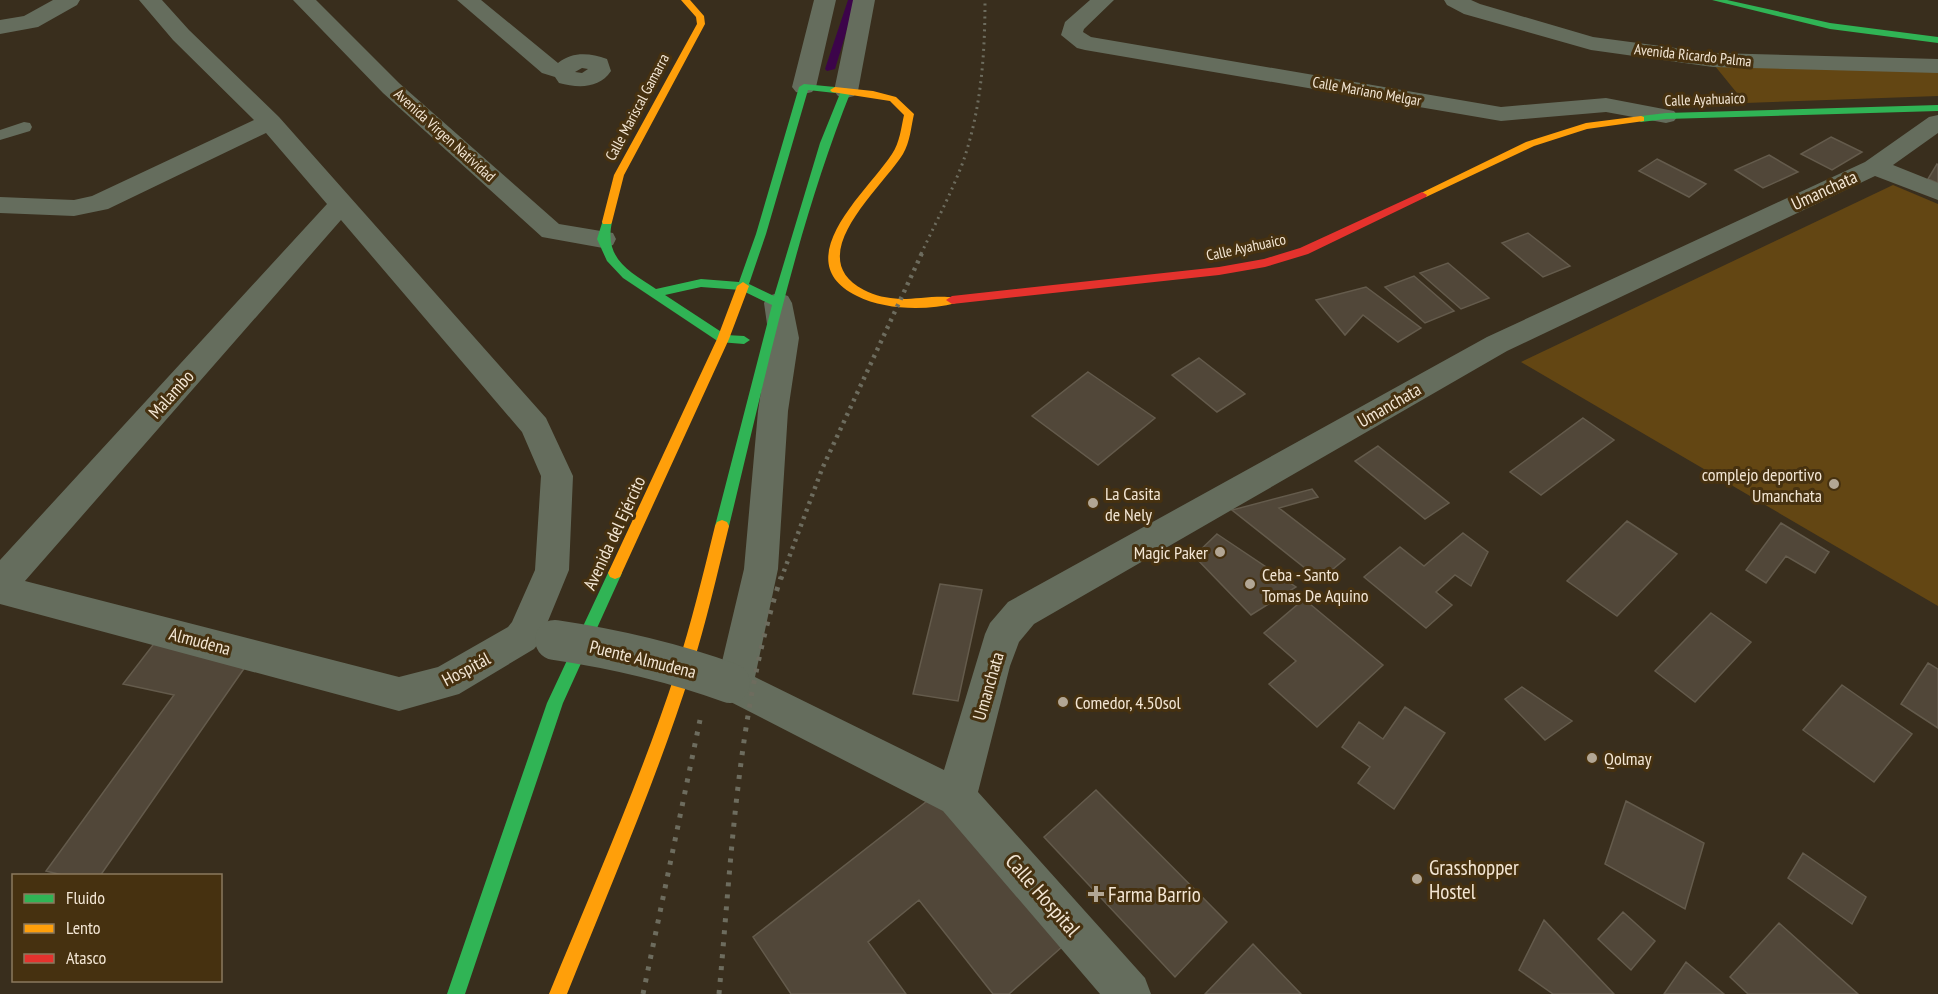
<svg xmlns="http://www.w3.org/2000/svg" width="1938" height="994" viewBox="0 0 1938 994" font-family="'PT Sans Narrow',sans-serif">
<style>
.green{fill:#634613}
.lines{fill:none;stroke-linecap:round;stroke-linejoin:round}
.stream{fill:#3c044a;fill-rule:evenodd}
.building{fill:#514739;stroke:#645b4c;stroke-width:1.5}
.lane{fill:#656d5d;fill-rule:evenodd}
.street{fill:#656d5d;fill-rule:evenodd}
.fast{fill:#30b455;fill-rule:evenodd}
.slow{fill:#ff9f0a;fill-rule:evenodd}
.jam{fill:#e5322d;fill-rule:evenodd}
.rail-far2{stroke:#6d6c5e;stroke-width:3;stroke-dasharray:2 4.5;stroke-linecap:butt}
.rail-far1{stroke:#6d6c5e;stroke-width:4.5;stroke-dasharray:3 5;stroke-linecap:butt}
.rail{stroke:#6d6c5e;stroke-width:5;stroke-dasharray:4 8;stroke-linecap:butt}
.street-bridge{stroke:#656d5d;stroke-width:40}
.poi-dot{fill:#b2a694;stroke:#463110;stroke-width:2}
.labels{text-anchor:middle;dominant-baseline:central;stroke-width:6;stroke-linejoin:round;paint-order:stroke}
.far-street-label{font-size:15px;fill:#f3e6d4;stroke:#463110}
.street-label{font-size:18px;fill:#f3e6d4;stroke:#463110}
.poi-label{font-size:18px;fill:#f3e6d4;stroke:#463110;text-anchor:start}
.near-poi-label{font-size:21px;fill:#f3e6d4;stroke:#463110;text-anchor:start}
.near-street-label{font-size:21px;fill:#f3e6d4;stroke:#463110}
</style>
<rect width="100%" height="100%" fill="#392e1d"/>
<path class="green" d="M1715,66L1938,71V96L1745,103Z
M1893,185L1938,204V606L1521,362Z"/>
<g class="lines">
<path class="stream" d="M848,0H856L835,69L827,71L825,69Z"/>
</g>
<path class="building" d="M1831,137L1862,152L1832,170L1801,154Z
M1769,155L1798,172L1763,188L1735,170Z
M1657,159L1706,184L1689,197L1639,171Z
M1937,164L1938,165V183L1928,179Z
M1528,233L1570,266L1543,277L1502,243Z
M1448,263L1489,298L1461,309L1420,273Z
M1414,276L1454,311L1425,323L1385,287Z
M1366,287L1421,328L1398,342L1363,315L1345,335L1316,300Z
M1199,358L1245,394L1217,412L1172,375Z
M1088,372L1155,418L1098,465L1032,416Z
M1583,418L1614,440L1541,495L1510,472Z
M1378,446L1449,503L1425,519L1355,461Z
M1312,489L1318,497L1279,508L1345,559L1320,580L1232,510Z
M1627,521L1677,554L1617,616L1567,581Z
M1781,523L1829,552L1815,573L1786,556L1766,583L1746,570Z
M1463,533L1488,552L1471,586L1455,575L1436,592L1452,605L1426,628L1364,577L1400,547L1424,566Z
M1217,534L1296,587L1251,615L1194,556Z
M940,584L982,590L958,701L913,694Z
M1304,599L1383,665L1317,727L1269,684L1296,661L1264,633Z
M1711,613L1751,642L1695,702L1655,671Z
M156,641L250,660L100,876H66L46,871L174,695L123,684Z
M1928,663L1938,669V728L1901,704Z
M1842,685L1912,734L1874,782L1803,730Z
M1522,687L1572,721L1545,740L1505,699Z
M1405,707L1445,733L1394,809L1358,783L1370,767L1342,747L1359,722L1383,739Z
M1096,790L1227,922L1175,977L1044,837Z
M936,794L1063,946L1009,994H993L919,900L868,942L906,994H791L753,937Z
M1626,801L1704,843L1685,909L1605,864Z
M1803,853L1866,897L1852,924L1788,878Z
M1623,912L1655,941L1631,970L1598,939Z
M1544,920L1614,994H1553L1519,970Z
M1779,923L1858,994H1748L1730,977Z
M1253,944L1301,994H1205Z
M1686,962L1724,994H1664Z"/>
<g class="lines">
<path class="lane" d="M24,122L30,123L32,127L30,131L0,140V130Z"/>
<path class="street" d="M53,0H80L77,5L38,27L0,34V20L24,16Z
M139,0H162L189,30L279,117L546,418L573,476L569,570L539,643L534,649L459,694L399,711L0,604V560L327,204L266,133L108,209L74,216L0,213V197L74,200L92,196L254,120L173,40ZM341,220L522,432L541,476L535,570L512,622L508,627L438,667L399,677L25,581Z
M293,0H316L399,83L559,224L613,233L616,239L613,245L603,248L542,237L383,93Z
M457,0H481L558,63C573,51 590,53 607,59L611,71C599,89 578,88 559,83L555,77L542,73ZM582,68L588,69L582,73L575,72Z
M814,0H836L816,87L812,92L804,94L796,92L792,87Z
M853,0H875L858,91L854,96L846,98L838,96L834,91Z
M1090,0H1114L1084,29L1083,32L1091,37L1501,107L1606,98L1674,111L1678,116L1674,121L1666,123L1606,112L1501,121L1085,50L1077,48L1061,35L1065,22Z
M1444,0H1471L1480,4L1593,37L1713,53L1938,59V73L1713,67L1591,50L1464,14L1447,5Z
M1938,115V133L1893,165L1938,183V200L1875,176L1507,351L1034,624L1019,642L1010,666L978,792L1145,978L1151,994H1100L943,811L717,695L711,683L717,671L720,670L744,569L758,411L769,338L764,303L768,296L778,293L788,296L792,303L799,338L788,411L778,569L755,677L944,770L985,634L990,623L1008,602L1487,337L1865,162L1929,117Z"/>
<path class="fast" d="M1712,0H1727L1830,23L1938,37V43L1830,29Z
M804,84L835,87L840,90L835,93L808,90L766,234L749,284L774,296L820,143L841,91L846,88L851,91C795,231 765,380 729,526L727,530H717L715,526L772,305L741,290L701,287L665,295L726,335L744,336L750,340L744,344L719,342L623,278L607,261L597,239L603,220H611L612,222C604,259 629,271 656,289L701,279L739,282L756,234L799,87Z
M1938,105V111L1666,119L1641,122L1636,119L1641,116L1666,113Z
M615,567L620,569L622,573L563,703L465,994H447L547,703L608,573L610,569Z"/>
<path class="slow" d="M681,0H690L704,16L705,24L624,175L612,222L611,224H603L602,222L614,175L697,24L696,17Z
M835,87L873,91L896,97L914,114C911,127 910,142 903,154C881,189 800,257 864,290C875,296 887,298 900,299C912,300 951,293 958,300L956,303C926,311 885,310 857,296C785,261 868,191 892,154C900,142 901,128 904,115L890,101L832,92L830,90Z
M1641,116L1644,117V121L1587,129L1534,146L1426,197H1418L1417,195L1526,142L1586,123Z
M743,282L749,286L729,339L620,577L615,579L610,577L608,573L717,339L737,286Z
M722,520L727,522L729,526C717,575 706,623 691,671C656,781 610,887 567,994H549C593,887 640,781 676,671C691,624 703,575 715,526L717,522Z"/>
<path class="jam" d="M1422,192L1427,195L1426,197L1308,254L1265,267L1219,275L952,304L946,300L952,296L1219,267L1264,259L1300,248Z"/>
<path class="rail-far2" d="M921,254C935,224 951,194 963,162C981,110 985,55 985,0"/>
<path class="rail-far1" d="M781,579L822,469L922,253"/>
<path class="rail" d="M643,994L700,720
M719,994C732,854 737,712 781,577"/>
<path class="street-bridge" d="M555,640C616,649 672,662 730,683"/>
</g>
<g class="poi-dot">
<circle cx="1834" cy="484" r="6"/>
<circle cx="1093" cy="503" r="6"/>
<circle cx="1220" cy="552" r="6"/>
<circle cx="1250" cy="584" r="6"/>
<circle cx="1063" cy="702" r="6"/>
<circle cx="1592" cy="758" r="6"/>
<circle cx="1417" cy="879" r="6"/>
<path d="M1093 885h6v6h6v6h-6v6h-6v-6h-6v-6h6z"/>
</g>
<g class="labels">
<g class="far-street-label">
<text transform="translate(1693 55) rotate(6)">Avenida Ricardo Palma</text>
<text transform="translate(1367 91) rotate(10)">Calle Mariano Melgar</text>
<text transform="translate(1705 99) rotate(-2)">Calle Ayahuaico</text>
<text transform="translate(637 107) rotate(-62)">Calle Mariscal Gamarra</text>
<text transform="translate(445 135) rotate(42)">Avenida Virgen Natividad</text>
<text transform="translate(1246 247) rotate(-12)">Calle Ayahuaico</text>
</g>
<g class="street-label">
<text transform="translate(1824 190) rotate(-25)">Umanchata</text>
<text transform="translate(171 394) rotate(-48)">Malambo</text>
<text transform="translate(1389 405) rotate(-30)">Umanchata</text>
<text transform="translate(614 533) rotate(-65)">Avenida del Ejército</text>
<text transform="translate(200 641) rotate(15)">Almudena</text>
<text transform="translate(643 659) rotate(14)">Puente Almudena</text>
<text transform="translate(466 669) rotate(-28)">Hospitál</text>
<text transform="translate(988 686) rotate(-74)">Umanchata</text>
</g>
<g class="poi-label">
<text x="1822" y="474" text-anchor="end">complejo deportivo<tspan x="1822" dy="21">Umanchata</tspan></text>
<text x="1105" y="493">La Casita<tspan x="1105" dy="21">de Nely</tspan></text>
<text x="1208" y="552" text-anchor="end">Magic Paker</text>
<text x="1262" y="574">Ceba - Santo<tspan x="1262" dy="21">Tomas De Aquino</tspan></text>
<text x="1075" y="702">Comedor, 4.50sol</text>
<text x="1604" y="758">Qolmay</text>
</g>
<g class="near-poi-label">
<text x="1429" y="867">Grasshopper<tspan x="1429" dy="24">Hostel</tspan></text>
<text x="1108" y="894">Farma Barrio</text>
</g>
<g class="near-street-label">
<text transform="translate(1043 895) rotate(49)">Calle Hospital</text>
</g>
</g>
<rect x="12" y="874" width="210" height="108" fill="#463110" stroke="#8b795e" stroke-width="1.5"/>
<rect x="24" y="894" width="30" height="9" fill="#30b455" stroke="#8b795e" stroke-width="1.5"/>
<text x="66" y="904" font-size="18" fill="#f3e6d4">Fluido</text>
<rect x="24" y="924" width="30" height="9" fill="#ff9f0a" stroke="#8b795e" stroke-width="1.5"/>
<text x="66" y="934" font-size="18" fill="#f3e6d4">Lento</text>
<rect x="24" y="954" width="30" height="9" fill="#e5322d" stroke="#8b795e" stroke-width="1.5"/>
<text x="66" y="964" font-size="18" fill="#f3e6d4">Atasco</text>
</svg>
